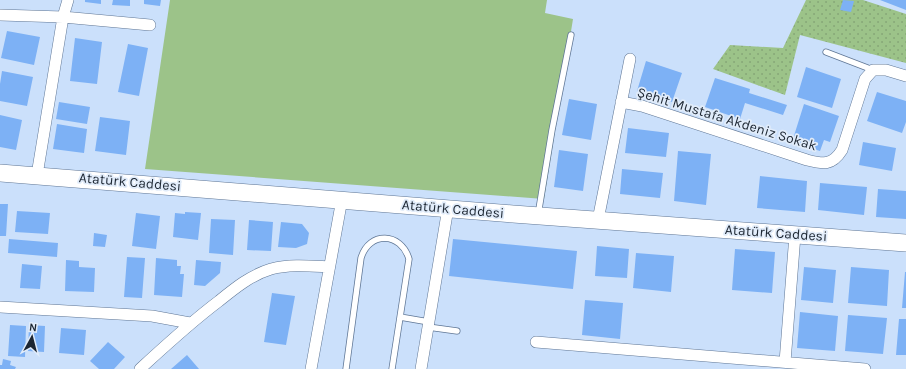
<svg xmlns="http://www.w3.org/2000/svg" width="906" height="369" viewBox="0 0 906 369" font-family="Karla,sans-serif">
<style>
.grass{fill:url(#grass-dots)}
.pitch{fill:#9cc389}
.building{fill:#7db1f5}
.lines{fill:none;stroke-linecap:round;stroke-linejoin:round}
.service-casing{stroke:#5f7695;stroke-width:7}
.minor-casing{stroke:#5f7695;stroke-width:12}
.primary-casing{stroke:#5f7695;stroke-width:18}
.service{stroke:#fff;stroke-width:5.5}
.minor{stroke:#fff;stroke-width:11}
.primary{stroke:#fff;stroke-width:17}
.labels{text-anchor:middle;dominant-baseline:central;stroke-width:3.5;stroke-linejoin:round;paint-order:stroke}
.street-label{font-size:14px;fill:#1c2632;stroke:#e1ecfa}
</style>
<defs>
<pattern id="grass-dots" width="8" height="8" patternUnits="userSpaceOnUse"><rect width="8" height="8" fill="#9cc389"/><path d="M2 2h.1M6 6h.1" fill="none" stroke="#86a777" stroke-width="1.8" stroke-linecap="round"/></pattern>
</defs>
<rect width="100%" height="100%" fill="#cbe0fb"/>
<path class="grass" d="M806,0H863L906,14V63L800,35L785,95L713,69L730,45L783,48Z"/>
<path class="pitch" d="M170,0H547L545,13L573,19L544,199L145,169Z"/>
<path class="building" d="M85,0H101V4L85,2Z
M113,0H130V6L112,5Z
M144,0H161L160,6L144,4Z
M843,0L854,1L851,12L840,10Z
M880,0H906V10Z
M7,31L40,37L34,65L1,58Z
M75,38L102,42L97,84L70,81Z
M128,44L148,48L139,96L118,92Z
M646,61L682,73L672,102L637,91Z
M806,67L841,79L832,108L797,97Z
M2,71L33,77L27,106L0,101V84Z
M715,78L750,89L749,93L787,105L783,115L745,103L740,119L705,107Z
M877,92L906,101V122L902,133L867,121Z
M569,99L597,104L591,140L562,135Z
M59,102L90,107L87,124L56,119Z
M804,104L839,116L830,142L824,140L820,151L792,142Z
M0,115L22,120L16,150L0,147Z
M100,117L130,121L126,155L95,151Z
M57,124L87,129L84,153L53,149Z
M628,128L669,133L666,157L625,153Z
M863,142L896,148L892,171L859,165Z
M559,150L588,154L583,191L554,187Z
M678,151L711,154L706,205L674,201Z
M622,169L663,173L660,198L620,194Z
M760,176L807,181L805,212L757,208Z
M820,183L867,187L864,215L818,210Z
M878,189L906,191V219L876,217Z
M0,204H8L6,236H0Z
M17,211L50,213L48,234L15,232Z
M185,212L201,213L198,240L173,237L175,213L185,214Z
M136,213L160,216L156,249L132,246Z
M211,219L235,220L233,255L209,253Z
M249,220L273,222L271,251L247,250Z
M281,222L302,224L309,233L307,244L296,248L278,247Z
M94,233L107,235L105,247L93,246Z
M9,239L58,243L57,257L8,253Z
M453,239L577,251L573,289L449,276Z
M597,246L629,249L627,278L595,276Z
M735,249L775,252L772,293L732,290Z
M636,253L674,256L671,292L633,288Z
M127,257L145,258L142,298L124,297Z
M156,258L177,260V266H181L180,274H184L182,297L154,295Z
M66,260L79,261V267L95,268L94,292L65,291Z
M196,260L221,262L220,273L205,286L194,285Z
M22,264L42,266L40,289L20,288Z
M804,267L836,270L833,303L801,300Z
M851,267L889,270L887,306L848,303Z
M905,272H906V308H902Z
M272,293L295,296L286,345L264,342Z
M585,300L623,303L620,339L582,335Z
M800,312L838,316L835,351L797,348Z
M848,315L887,318L883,354L845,351Z
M899,319H906V355H896Z
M10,325L26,326L25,357L8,356Z
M29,325L45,326L44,352L28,351Z
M61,328L86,330L84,355L59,353Z
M108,342L125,357L114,369H99L90,361Z
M187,355L199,369H171Z
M3,359L11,361L10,365L16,367L15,369H0V365H2Z"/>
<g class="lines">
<g class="service-casing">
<path id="service" d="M826,52L873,70
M538,215L552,130L571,35
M400,317L429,322
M428,327L457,331
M346,369L361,258C369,231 401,232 409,259L392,369"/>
</g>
<g class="minor-casing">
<path id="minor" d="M0,15L63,17L150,25
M621,102L642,106L807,160C823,164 832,166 842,150L865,79L873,70H886L906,76
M37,175L63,17L68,0
M598,220L630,59
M0,307L152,316L190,323
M536,342L865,369
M785,362L795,235
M140,369C166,345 191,322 219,301C235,288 251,275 271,269C290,264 310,266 329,267
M311,369L342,199
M421,369L448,208"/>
</g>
<g class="primary-casing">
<path id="primary" d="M0,173L513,214L906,243"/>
</g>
<use href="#service" class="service"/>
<use href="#minor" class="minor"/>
<use href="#primary" class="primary"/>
</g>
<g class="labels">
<g class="street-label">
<text transform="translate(727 119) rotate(17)">Şehit Mustafa Akdeniz Sokak</text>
<text transform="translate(130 182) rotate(5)">Atatürk Caddesi</text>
<text transform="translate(453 209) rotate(5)">Atatürk Caddesi</text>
<text transform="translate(776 233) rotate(4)">Atatürk Caddesi</text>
</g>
</g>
<g transform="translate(32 337) rotate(7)" stroke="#e1ecfa" stroke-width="3" paint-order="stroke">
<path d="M0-3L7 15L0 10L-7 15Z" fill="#1c2632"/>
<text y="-6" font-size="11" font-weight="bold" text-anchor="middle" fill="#1c2632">N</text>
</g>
</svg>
